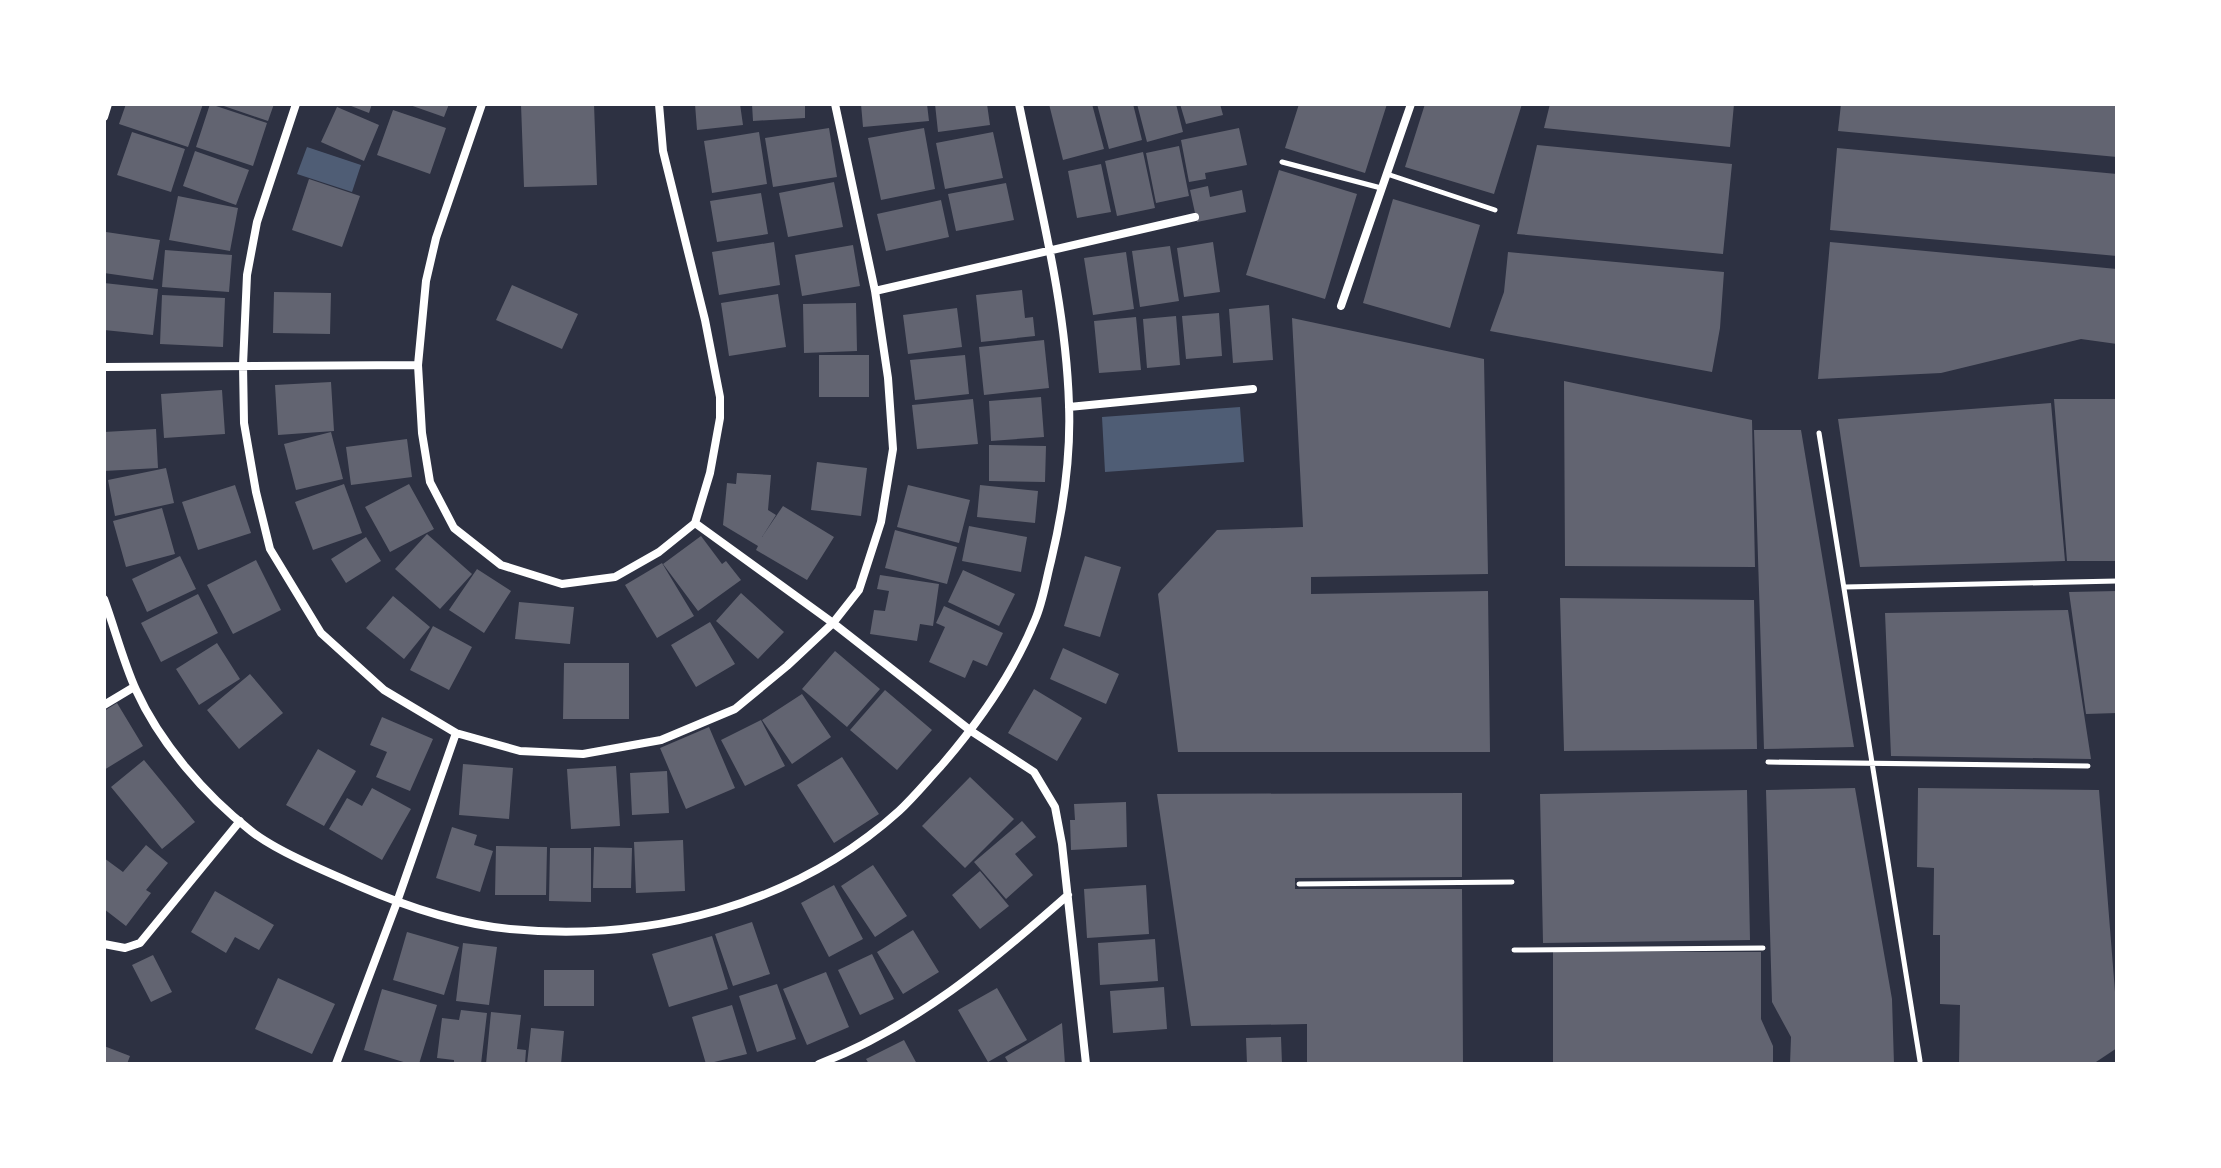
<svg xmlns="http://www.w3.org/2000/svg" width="2221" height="1168" viewBox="0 0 2221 1168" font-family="'Alegreya Sans',sans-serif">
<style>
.water{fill:#4f5d75}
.building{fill:#626471}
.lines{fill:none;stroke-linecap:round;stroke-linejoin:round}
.service{stroke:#fff;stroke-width:5}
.minor{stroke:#fff;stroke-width:8}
</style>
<rect width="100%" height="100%" fill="#2d3142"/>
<path class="water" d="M307,147L361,165L352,192L297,174Z
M1240,407L1244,462L1105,472L1102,417Z"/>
<path class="building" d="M126,104H203L188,147L119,124Z
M210,104L267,123L253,166L196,147Z
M218,104H274L268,121Z
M346,104H372L369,113Z
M407,104H449L444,117Z
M521,104H594L597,185L524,187Z
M695,104H740L743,125L697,130Z
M752,104H805V118L753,121Z
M861,104H927L929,121L863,127Z
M935,104H987L990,125L938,132Z
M1049,104H1092L1104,149L1063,160Z
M1097,104H1133L1142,140L1109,149Z
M1137,104H1176L1183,132L1147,142Z
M1180,104H1220L1223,115L1186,124Z
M1299,104H1387L1365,173L1285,148Z
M1425,104H1522L1494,194L1405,167Z
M1550,104H1734L1730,147L1544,128Z
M1841,104H2117V157L1838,131Z
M337,107L379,125L364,161L321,142Z
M393,110L446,128L430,174L377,155Z
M829,128L837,177L773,187L765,138Z
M924,128L935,189L881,200L868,138Z
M1239,128L1247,165L1205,173L1206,179L1189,182L1181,140Z
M132,132L185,149L171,192L117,175Z
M759,132L767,184L712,193L704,141Z
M993,132L1003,178L945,189L936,143Z
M1537,145L1732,164L1723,254L1517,234Z
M1179,146L1189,196L1156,203L1146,153Z
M1837,148L2117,174V256L1830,230Z
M195,151L249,170L236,205L183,186Z
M1143,152L1155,208L1117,216L1105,161Z
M1101,164L1111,212L1077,218L1068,171Z
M1279,170L1357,194L1325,299L1246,275Z
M309,179L360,196L342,247L292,230Z
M834,182L843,227L788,237L779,193Z
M1006,183L1014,220L956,231L948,194Z
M1208,186L1210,197L1242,190L1246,212L1197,222L1190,190Z
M761,193L768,234L717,242L710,201Z
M178,196L238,208L230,251L169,240Z
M1393,199L1480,225L1450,328L1363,303Z
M941,200L949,237L886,251L877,214Z
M106,232L160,240L153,280L104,273Z
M774,242L780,285L719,295L712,252Z
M1213,242L1220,292L1184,297L1177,248Z
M1830,242L2117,269V344L2081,339L1941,373L1818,379Z
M853,245L860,286L802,296L795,255Z
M1170,246L1179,301L1140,307L1132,251Z
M165,250L232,255L229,292L162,287Z
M1126,252L1134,309L1093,315L1084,258Z
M1508,252L1724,272L1720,328L1712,372L1490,331L1504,292Z
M104,283L158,289L153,335L104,330Z
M512,285L578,314L562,349L496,320Z
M1022,290L1025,318L1033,317L1035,336L981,342L976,295Z
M274,292L331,293L330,334L273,333Z
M778,294L786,347L729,356L721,303Z
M162,295L225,298L223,347L160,344Z
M856,303L857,351L804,353L803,304Z
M1269,305L1273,360L1233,363L1229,309Z
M957,308L962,347L908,354L903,315Z
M1219,313L1222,356L1186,359L1182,316Z
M1176,316L1180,365L1147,368L1143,319Z
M1136,317L1141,370L1099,373L1094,321Z
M1292,318L1484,359L1488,574L1311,577V594L1488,591L1490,752H1178L1158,594L1217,530L1303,527Z
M1044,340L1049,388L984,395L979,347Z
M819,355H869V397H819Z
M965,355L969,394L915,400L910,360Z
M1564,381L1752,420L1755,567L1565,566Z
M331,382L334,431L278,435L275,385Z
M222,390L225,434L164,438L161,394Z
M1041,397L1044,437L991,441L989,401Z
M973,399L978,444L917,449L912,405Z
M2054,399H2117V561H2067Z
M2051,403L2065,561L1860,567L1838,419Z
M156,429L158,468L104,471V432Z
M1754,430H1801L1854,747L1764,749Z
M331,432L343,479L296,490L284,444Z
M407,439L412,477L351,485L346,447Z
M989,445L1046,446L1045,482L989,481Z
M817,462L867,468L861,516L811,510Z
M166,468L174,503L115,516L108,480Z
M737,473L771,475L768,510L776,515L762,537L783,506L834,537L807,580L756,550L758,546L723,525L727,483L736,484Z
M344,484L362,533L313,550L295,502Z
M409,484L434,529L390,552L365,507Z
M235,485L251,533L198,550L182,502Z
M908,485L970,500L959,543L897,527Z
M980,485L1038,491L1035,523L977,517Z
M162,508L175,554L126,567L113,521Z
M969,526L1027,537L1021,572L962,561Z
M895,530L957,547L947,584L885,568Z
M427,534L472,574L440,609L395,569Z
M701,536L722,564L726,561L741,580L698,611L663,564Z
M366,537L381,561L346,583L331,559Z
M180,556L196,589L147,612L132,579Z
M1085,556L1121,567L1100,637L1064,626Z
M256,560L281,610L233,634L207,585Z
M662,563L694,616L657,638L625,585Z
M477,569L511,591L484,633L449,610Z
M963,570L1015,594L999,626L948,602Z
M880,575L939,584L933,626L920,624L917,641L870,634L874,610L885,611L889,591L877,589Z
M2117,591V713L2086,714L2069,592Z
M741,593L784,632L758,659L716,621Z
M198,594L218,633L161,662L141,623Z
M393,596L430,627L404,659L366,628Z
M1560,598L1754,600L1757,749L1564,751Z
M519,602L574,607L570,644L515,639Z
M944,606L1003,633L987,666L973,660L965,678L929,662L945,627L936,623Z
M2068,610L2091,759L1891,756L1885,613Z
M710,622L735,664L696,687L671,645Z
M433,626L472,647L449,690L410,670Z
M217,643L240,679L199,705L176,669Z
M1063,648L1119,674L1106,704L1050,679Z
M835,651L880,689L847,727L802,689Z
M564,663H629V719H563Z
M250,674L283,713L239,749L207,710Z
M1034,689L1082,718L1057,761L1008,733Z
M885,690L932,730L897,770L850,730Z
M802,694L831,737L792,764L762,720Z
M117,703L143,746L104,770V711Z
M382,717L433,739L410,791L376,777L387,752L370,745Z
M761,720L785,766L745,786L721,740Z
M709,727L735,788L686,809L660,748Z
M318,749L356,771L324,826L286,805Z
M842,757L879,814L834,843L797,785Z
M144,760L195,822L162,849L111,787Z
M463,764L513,768L509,819L459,815Z
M616,766L620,826L571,829L567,769Z
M667,771L669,813L632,815L630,773Z
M970,777L1014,819L965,868L922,826Z
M372,788L411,809L382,860L329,829L347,798L362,806Z
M1855,788L1892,999L1894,1064H1790L1791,1037L1772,1002L1766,790Z
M1918,788L2099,790L2117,1017V1048L2093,1064H1959L1960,1005L1940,1004V935H1933L1934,868L1917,867Z
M1747,790L1750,940L1543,943L1540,794Z
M1462,793V877L1295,878V889H1462L1463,1064H1307V1024L1191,1026L1157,794Z
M1126,802L1127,847L1071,850L1070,820H1075L1074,804Z
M1022,821L1036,837L1015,854L1033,875L1006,899L974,862Z
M452,827L477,835L474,845L493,851L480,892L436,878Z
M683,840L685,891L636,893L634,842Z
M146,845L168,863L146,890L151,893L126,926L104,909V858L123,872Z
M496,846L547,847L546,895H495Z
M594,847L632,848L631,888H593Z
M550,848H591V902L549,901Z
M873,865L907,916L875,937L841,886Z
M980,871L1009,906L980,929L952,895Z
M834,885L863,939L829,957L801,903Z
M1146,885L1149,934L1087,938L1084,889Z
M215,891L274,925L259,950L235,937L226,953L191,932Z
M752,922L770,974L733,986L715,934Z
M913,930L939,972L903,994L877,952Z
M407,932L459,947L444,995L393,980Z
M712,936L728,989L669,1007L652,954Z
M1155,939L1158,981L1100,985L1098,943Z
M463,943L497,947L489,1005L456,1001Z
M1553,952H1761V1019L1773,1046V1064H1553Z
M872,954L894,999L860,1015L838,970Z
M153,955L172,992L151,1002L132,965Z
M544,970H594V1006H544Z
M826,972L849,1027L807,1045L783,989Z
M278,978L335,1004L312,1054L255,1029Z
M777,984L796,1039L757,1052L739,996Z
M1164,987L1167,1029L1113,1033L1110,991Z
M997,988L1027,1040L988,1062L958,1010Z
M382,989L437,1005L419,1064H410L364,1050Z
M732,1005L747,1054L706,1064L692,1017Z
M461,1010L487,1013L481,1064H454V1060L437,1058L442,1018L459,1020Z
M491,1012L521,1015L517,1049L526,1050L525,1064H486Z
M1062,1023L1065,1064H1009L1005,1057Z
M531,1028L564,1031L561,1064H527Z
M1281,1037L1282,1064H1247L1246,1038Z
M904,1040L917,1064H869L866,1059Z
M104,1046L130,1056L127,1064H104Z"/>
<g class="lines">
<path class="service" d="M1282,162L1381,188
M1387,174L1495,210
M1819,433L1920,1061
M1845,587L2117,581
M1768,762L2088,766
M1299,884L1512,882
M1514,950L1763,948"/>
<path class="minor" d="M296,104L257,222L247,275L243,365L244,423L256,492L270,549L321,633L384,690L456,733L520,751L583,754L661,740L735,709L787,666L833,623L859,590L881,522L893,449L888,378L875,291L835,104
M482,104L436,238L426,281L418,365L422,433L430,482L454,528L501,565L562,584L615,577L659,552L695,523L710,473L720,418V397L705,320L663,151L659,104
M104,117L108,104
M875,291L1195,217
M1341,306L1411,104
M104,367L418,365
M1069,407L1253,389
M695,523L833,623L971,731L1034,772L1055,807L1062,844L1086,1064
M104,599C115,629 123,661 136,690C160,743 205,795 251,831C276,851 329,873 359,886C407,907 458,924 510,929C650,942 794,906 899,811C914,797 927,781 941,766C979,722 1013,674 1035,620C1043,602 1046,580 1051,561C1063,511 1071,457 1069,405C1066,304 1039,203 1019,104
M104,705L134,687
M104,944L125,948L140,943L240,821
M336,1064L397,902L456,733
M819,1064C915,1027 992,962 1068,895"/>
</g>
<rect width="2221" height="1168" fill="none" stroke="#ffffff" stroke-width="212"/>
</svg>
